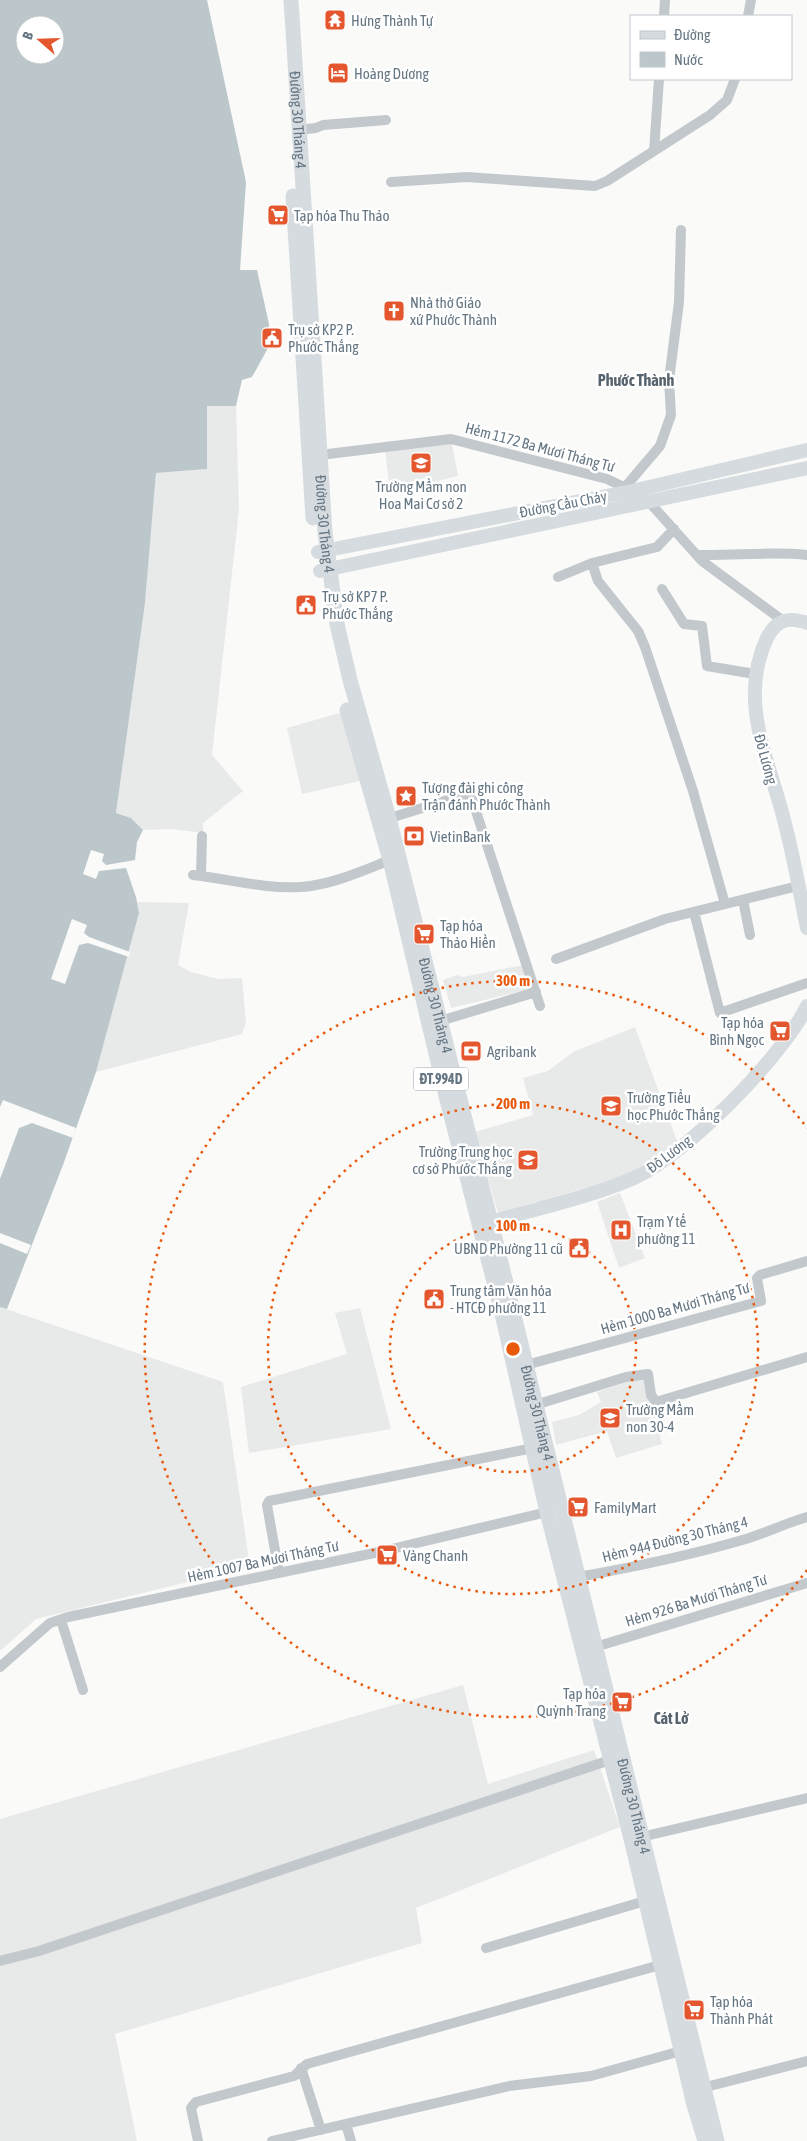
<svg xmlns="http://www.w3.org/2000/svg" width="807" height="2141" viewBox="0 0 807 2141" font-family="'Asap Condensed',sans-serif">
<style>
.built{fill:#e8e9e9}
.water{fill:#bbc7cb;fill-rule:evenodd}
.pier{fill:#fafaf8}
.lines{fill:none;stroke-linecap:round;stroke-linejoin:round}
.street{stroke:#c3c8cc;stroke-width:10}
.secondary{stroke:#d6dbdf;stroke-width:14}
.primary{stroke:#d6dbdf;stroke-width:15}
.ring{fill:none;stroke:#e8590c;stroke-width:2.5;stroke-dasharray:2.5 5}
.labels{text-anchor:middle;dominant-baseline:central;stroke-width:5;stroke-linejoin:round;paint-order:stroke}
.shield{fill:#fff;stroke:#939fa8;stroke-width:1}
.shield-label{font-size:14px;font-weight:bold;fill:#657683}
.poi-label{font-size:15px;fill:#657683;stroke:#fff;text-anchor:start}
.street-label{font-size:15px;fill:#657683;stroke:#fff}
.neighbourhood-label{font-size:16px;font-weight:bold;fill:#57646e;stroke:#fff}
.centre{fill:#e8590c;stroke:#fff;stroke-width:2.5}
.ring-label{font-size:15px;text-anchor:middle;font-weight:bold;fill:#e8590c;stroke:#fff;stroke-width:5;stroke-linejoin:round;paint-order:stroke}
</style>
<rect width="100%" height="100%" fill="#fafaf8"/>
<path class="built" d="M207,405L236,406L239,509L212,755L243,791L203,823V833L171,829L143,830L131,818L116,813L145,603L156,473L207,469Z
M451,438L458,476L390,493L385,450Z
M343,712L360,781L302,794L287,728Z
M137,902L189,903L178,965L191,972L218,979L242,978L246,1022L242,1034L96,1072L139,913Z
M523,965L531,989L451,1008L443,980L457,975L463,977Z
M635,1027L677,1141L650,1163L610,1183L581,1189L498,1213L475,1132L533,1115L523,1078L548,1071L573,1052Z
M620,1193L645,1258L619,1268L597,1202Z
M0,1307L223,1382L250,1567L36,1619L0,1651Z
M360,1308L391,1429L249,1453L241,1387L347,1354L335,1313Z
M640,1378L645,1380L662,1444L616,1458L607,1431L556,1445L552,1422L579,1415L601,1402L597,1392Z
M463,1685L488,1784L594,1750L620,1827L416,1908L422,1943L115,2034L137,2141H0V1819Z"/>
<path class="water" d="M0,0H207L246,182L240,270H257L269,324L268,348L252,377L242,380L236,406H207V469L156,473L145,603L116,813L131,818L143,830L137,842L135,860L106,865L102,861L104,854L91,850L83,874L96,879L99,871L126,868L136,897L139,913L96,1072L63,1165L7,1309L0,1307ZM25,25H55V55H25Z"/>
<path class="pier" d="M72,919L87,925L84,933L89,937L130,952L129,957L88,943L79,945L65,984L51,979Z
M3,1100L76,1128L73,1138L32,1123L19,1128L0,1179V1107Z
M0,1233L31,1245L27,1254L0,1243Z"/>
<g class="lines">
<path class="street" d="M664,16L665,0
M748,16L751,0
M299,130L316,128L323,125L386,120
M654,151L659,79
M391,182L467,177L595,186L607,181L710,115L727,100L735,79
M320,455L451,439L607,479L632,491
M626,486L660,446L671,415L669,380L679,302L681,230
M650,503L702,561L782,620
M674,529L657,547L592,563L598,581L638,631L645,647L693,791L725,904
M697,555C734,556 770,551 807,555
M558,577L592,563
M662,589L684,624L702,626L707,666L755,674
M384,820L470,793L540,1006
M193,875C229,879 264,889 301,887C331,885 362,871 390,860
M201,876L202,836
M743,900L750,935
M694,912L720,1013L807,983
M556,959L665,919L798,886
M440,1021L536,992
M526,1365L761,1301L757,1278L760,1275L807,1261
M535,1405L626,1377L648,1374L651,1395L656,1402L807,1357
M279,1573L267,1505L269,1501L533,1448
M578,1577C635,1567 691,1555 746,1539C766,1533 786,1523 807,1517
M61,1620L83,1690
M595,1647L807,1583
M0,1667L50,1623L68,1617L379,1552L547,1512
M637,1838L807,1798
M486,1948L645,1901
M0,1961L39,1951L610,1760
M301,2068L321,2130
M702,2088L807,2061
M346,2124L351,2141
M198,2141L191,2108L196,2102L294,2076L307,2064L660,1965
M272,2141L509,2086L591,2076L681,2051"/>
<path class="secondary" d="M318,552L632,491L807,450
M320,571L807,468
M807,623C788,616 776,620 767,638C737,702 770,761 785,824C794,858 800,894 807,928
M481,1225C532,1209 586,1199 634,1178C685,1156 783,1056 807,1006"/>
<g class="primary">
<path id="s1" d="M291,0L325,532L337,624L350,680L389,818L491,1222L717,2141"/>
<path d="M293,196L313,518"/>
<path d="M347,710L390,860L446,1096L501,1309L547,1512L631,1839L694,2105L705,2141"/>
</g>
</g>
<g class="ring">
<circle cx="513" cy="1349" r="123"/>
<circle cx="513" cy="1349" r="245"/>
<path d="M807 1570A368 368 0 1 1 807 1128"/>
</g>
<defs>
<g id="temple-square" transform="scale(1.125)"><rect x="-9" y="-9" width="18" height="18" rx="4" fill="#e4572e" stroke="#fff"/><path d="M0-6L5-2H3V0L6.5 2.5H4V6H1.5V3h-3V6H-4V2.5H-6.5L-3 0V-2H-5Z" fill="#fff"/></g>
<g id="hotel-square" transform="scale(1.125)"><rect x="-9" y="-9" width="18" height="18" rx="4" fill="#e4572e" stroke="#fff"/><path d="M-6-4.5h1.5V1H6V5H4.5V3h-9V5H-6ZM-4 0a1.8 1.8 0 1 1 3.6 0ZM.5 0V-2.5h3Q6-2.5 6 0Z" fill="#fff"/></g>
<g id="supermarket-square" transform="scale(1.125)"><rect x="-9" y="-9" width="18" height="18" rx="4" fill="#e4572e" stroke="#fff"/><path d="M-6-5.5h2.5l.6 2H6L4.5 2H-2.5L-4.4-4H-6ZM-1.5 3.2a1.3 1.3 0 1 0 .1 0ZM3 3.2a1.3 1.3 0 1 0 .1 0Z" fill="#fff"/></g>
<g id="church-square" transform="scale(1.125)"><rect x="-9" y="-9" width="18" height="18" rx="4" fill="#e4572e" stroke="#fff"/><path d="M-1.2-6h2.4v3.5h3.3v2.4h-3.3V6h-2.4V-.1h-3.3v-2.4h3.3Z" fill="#fff"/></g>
<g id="civic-square" transform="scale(1.125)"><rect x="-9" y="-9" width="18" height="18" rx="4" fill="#e4572e" stroke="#fff"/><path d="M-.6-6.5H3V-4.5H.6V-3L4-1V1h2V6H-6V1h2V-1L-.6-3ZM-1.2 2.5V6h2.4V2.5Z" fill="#fff"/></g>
<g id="school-square" transform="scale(1.125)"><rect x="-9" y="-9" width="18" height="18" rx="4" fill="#e4572e" stroke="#fff"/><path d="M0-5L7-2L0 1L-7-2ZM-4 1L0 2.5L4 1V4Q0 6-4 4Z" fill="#fff"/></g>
<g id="sight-square" transform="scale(1.125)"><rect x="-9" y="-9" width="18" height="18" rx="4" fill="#e4572e" stroke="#fff"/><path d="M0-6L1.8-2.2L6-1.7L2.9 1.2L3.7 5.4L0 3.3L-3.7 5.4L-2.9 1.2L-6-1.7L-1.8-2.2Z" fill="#fff"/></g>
<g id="bank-square" transform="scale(1.125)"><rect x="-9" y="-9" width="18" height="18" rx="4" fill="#e4572e" stroke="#fff"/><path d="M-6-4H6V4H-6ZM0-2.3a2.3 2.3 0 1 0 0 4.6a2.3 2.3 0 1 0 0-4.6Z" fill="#fff"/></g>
<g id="hospital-square" transform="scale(1.125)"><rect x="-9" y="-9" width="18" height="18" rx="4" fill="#e4572e" stroke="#fff"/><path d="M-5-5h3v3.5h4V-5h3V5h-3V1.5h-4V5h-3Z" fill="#fff"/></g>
</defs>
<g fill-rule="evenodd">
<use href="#temple-square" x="335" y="20"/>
<use href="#hotel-square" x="338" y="73"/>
<use href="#supermarket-square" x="278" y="215"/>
<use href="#church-square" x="394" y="311"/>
<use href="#civic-square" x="272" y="338"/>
<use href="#school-square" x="421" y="463"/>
<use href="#civic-square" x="306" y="605"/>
<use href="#sight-square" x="406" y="796"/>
<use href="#bank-square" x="414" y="836"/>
<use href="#supermarket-square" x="424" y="934"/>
<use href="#supermarket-square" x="780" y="1031"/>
<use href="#bank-square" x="471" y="1051"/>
<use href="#school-square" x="611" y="1106"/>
<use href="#school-square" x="528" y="1160"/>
<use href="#hospital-square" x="621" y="1230"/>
<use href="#civic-square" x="579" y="1248"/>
<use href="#civic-square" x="434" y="1299"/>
<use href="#school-square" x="610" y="1418"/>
<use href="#supermarket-square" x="578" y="1507"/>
<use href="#supermarket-square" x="387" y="1555"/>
<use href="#supermarket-square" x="622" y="1702"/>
<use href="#supermarket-square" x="694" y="2010"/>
</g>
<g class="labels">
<rect class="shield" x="413.5" y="1067.5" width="55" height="23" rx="4"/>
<g class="shield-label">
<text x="441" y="1079">ĐT.994D</text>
</g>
<g class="poi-label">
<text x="351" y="20">Hưng Thành Tự</text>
<text x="354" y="73">Hoàng Dương</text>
<text x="294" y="215">Tạp hóa Thu Thảo</text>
<text x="410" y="302">Nhà thờ Giáo<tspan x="410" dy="17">xứ Phước Thành</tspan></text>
<text x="288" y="329">Trụ sở KP2 P.<tspan x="288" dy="17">Phước Thắng</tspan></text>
<text x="421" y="486" text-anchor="middle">Trường Mầm non<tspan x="421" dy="17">Hoa Mai Cơ sở 2</tspan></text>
<text x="322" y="596">Trụ sở KP7 P.<tspan x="322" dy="17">Phước Thắng</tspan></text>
<text x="422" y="787">Tượng đài ghi công<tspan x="422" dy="17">Trận đánh Phước Thành</tspan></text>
<text x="430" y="836">VietinBank</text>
<text x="440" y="925">Tạp hóa<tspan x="440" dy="17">Thảo Hiền</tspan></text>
<text x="764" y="1022" text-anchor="end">Tạp hóa<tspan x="764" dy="17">Bình Ngọc</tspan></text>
<text x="487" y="1051">Agribank</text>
<text x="627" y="1097">Trường Tiểu<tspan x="627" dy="17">học Phước Thắng</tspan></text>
<text x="512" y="1151" text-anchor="end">Trường Trung học<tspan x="512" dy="17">cơ sở Phước Thắng</tspan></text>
<text x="637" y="1221">Trạm Y tế<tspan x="637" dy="17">phường 11</tspan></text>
<text x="563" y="1248" text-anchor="end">UBND Phường 11 cũ</text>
<text x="450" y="1290">Trung tâm Văn hóa<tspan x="450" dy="17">- HTCĐ phường 11</tspan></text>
<text x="626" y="1409">Trường Mầm<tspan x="626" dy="17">non 30-4</tspan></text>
<text x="594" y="1507">FamilyMart</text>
<text x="403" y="1555">Vàng Chanh</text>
<text x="606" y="1693" text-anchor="end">Tạp hóa<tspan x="606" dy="17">Quỳnh Trang</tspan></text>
<text x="710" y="2001">Tạp hóa<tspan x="710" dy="17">Thành Phát</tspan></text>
</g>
<g class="street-label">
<text stroke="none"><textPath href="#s1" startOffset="120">Đường 30 Tháng 4</textPath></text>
<text transform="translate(540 447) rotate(15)">Hẻm 1172 Ba Mươi Tháng Tư</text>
<text transform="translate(563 504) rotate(-11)">Đường Cầu Cháy</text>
<text stroke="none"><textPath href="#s1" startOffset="525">Đường 30 Tháng 4</textPath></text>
<text transform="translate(766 759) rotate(75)">Đô Lương</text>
<text stroke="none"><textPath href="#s1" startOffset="1020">Đường 30 Tháng 4</textPath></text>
<text transform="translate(669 1154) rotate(-37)">Đô Lương</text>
<text transform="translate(675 1308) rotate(-16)">Hẻm 1000 Ba Mươi Tháng Tư</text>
<text stroke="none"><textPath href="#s1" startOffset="1440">Đường 30 Tháng 4</textPath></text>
<text transform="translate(675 1539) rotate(-14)">Hẻm 944 Đường 30 Tháng 4</text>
<text transform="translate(263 1561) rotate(-12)">Hẻm 1007 Ba Mươi Tháng Tư</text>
<text transform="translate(696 1600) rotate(-17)">Hẻm 926 Ba Mươi Tháng Tư</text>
<text stroke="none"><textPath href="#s1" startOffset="1845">Đường 30 Tháng 4</textPath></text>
</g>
<g class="neighbourhood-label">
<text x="636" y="380">Phước Thành</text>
<text x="671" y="1718">Cát Lở</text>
</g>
</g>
<circle cx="513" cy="1349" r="8" class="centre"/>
<g class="ring-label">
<text x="513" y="986">300 m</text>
<text x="513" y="1109">200 m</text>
<text x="513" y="1231">100 m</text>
</g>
<rect x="630" y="15" width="162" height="65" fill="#ffffff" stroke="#c1c8cd"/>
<rect x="640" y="31" width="25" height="8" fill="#d6dbdf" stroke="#c1c8cd"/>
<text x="674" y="40" font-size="15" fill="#657683">Đường</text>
<rect x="640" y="52" width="25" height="15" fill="#bbc7cb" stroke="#c1c8cd"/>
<text x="674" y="65" font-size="15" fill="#657683">Nước</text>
<g transform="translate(40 40) rotate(290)"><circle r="24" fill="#ffffff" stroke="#c1c8cd"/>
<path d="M0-4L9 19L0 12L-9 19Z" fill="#e4572e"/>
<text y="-8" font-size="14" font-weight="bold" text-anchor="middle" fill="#657683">B</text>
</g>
</svg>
